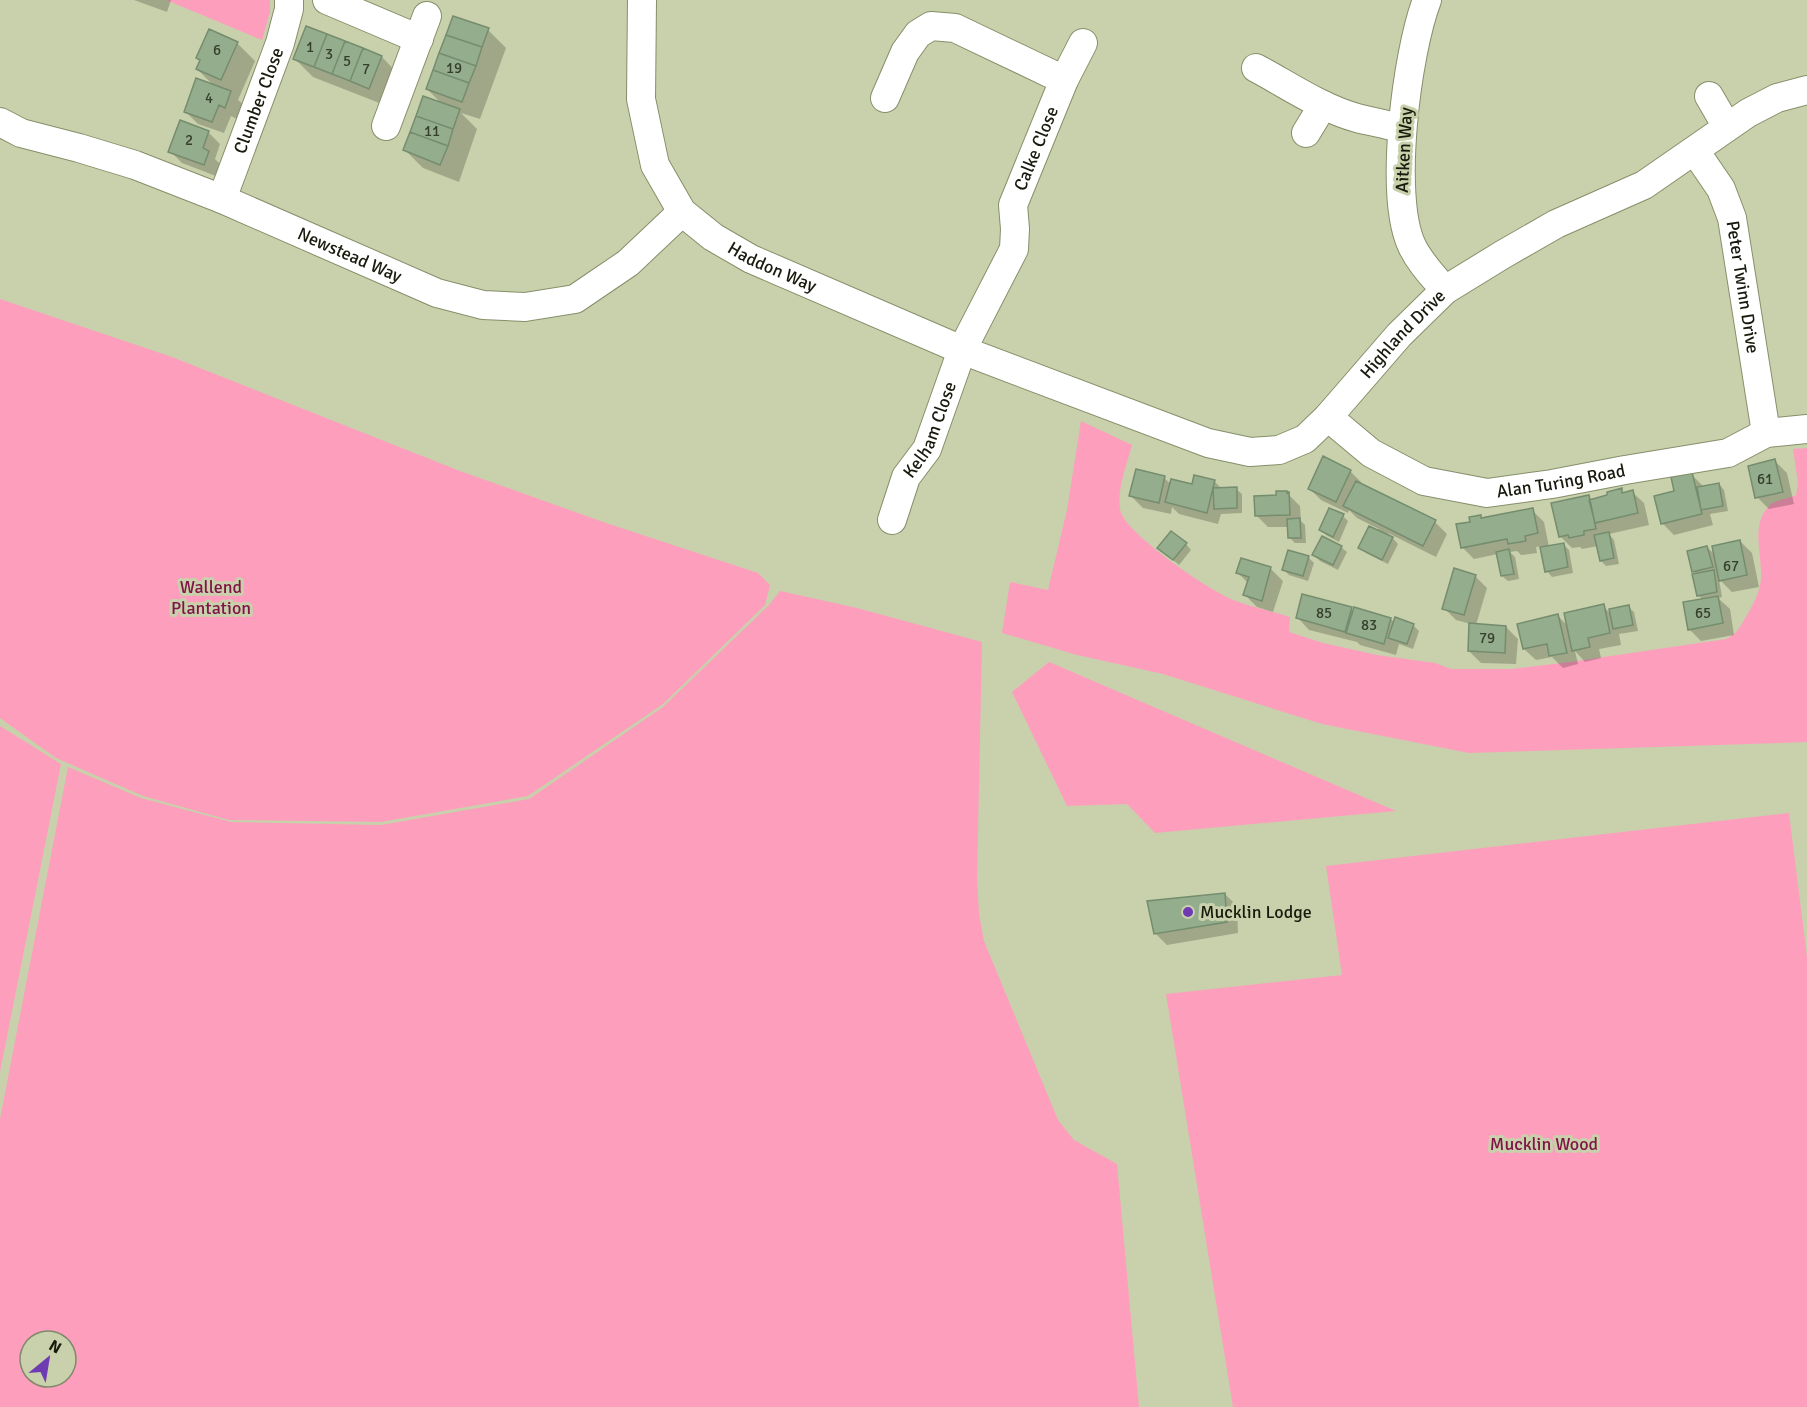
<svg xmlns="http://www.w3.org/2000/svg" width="1807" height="1407" viewBox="0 0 1807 1407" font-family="Signika,sans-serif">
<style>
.green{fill:#fe9ebd;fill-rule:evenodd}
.shadow{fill:#0003}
.building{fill:#94ad8d;stroke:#758d6e;stroke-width:1.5}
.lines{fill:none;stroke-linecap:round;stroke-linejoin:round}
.minor-casing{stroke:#868f6a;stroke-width:30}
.minor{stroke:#fff;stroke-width:28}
.poi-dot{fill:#6e3bb2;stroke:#c8d1ab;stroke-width:2}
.labels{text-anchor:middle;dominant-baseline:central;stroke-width:6;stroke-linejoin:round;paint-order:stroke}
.number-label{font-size:15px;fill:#363f2c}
.street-label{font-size:18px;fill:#171a0c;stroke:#c8d1ab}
.park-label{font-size:18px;fill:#811447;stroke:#c8d1ab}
.poi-label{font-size:18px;fill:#171a0c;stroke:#c8d1ab;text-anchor:start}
</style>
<rect width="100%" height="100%" fill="#c8d1ab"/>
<path class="green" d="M166,0H270V12L262,40Z
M0,299L172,357L460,471L606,523L758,573L770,585L765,605L663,704L528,796L381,822L229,820L143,796L56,758L0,718Z
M1081,421L1132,445C1127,464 1115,494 1121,513C1131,537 1207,589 1233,600C1251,607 1271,611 1290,617L1289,632L1323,643L1377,655L1435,663L1451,669H1512L1570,662L1726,639C1736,634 1739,629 1744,620C1752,607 1761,591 1761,577C1762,552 1750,525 1770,505C1775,500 1788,499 1796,495L1798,483L1793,449L1807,448V742L1469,753L1322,724L1163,674L1077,655L1002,633L1010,582L1048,590L1067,510Z
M780,591L857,608L982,642L977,879L979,914L984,941L1058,1120L1074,1140L1117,1164L1139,1407H0V1119L68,767L141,798L231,822L381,825L529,799L663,707L769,605ZM30,1341H66V1377H30Z
M1049,662L1396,811L1155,833L1127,804L1067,806L1012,692Z
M0,726L61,764L0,1072Z
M1789,813L1807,957V1407H1233L1166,994L1342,975L1326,866Z"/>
<path class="shadow" d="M134,0H171L167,12Z
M307,28L382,57L400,76L387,106L313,77L295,59Z
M488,30L506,48L480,119L461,113L477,129L459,182L423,168L405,150L443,105L427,89Z
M237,43L255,61L238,100L243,104L237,119L231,116L224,133L198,124L186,112L215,87L197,69Z
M208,132L220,144L215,159L220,164L216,176L182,163L170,151Z
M1775,461L1787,473L1794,504L1769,509L1757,497Z
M1350,471L1362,483L1361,485L1435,522L1447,534L1436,557L1388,533L1398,544L1388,564L1366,553L1360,548L1379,529L1357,518L1349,510L1348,513L1321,500L1309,488Z
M1691,474L1703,486L1719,484L1724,490L1728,511L1710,514L1713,525L1674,535L1662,523L1676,492Z
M1164,478L1171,484L1193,486L1214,481L1222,489H1236L1242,494V513L1221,514L1218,524L1179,514L1172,507L1171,514L1143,508L1131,496Z
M1621,490L1625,494L1632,492L1644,503L1649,525L1609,534L1614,540L1619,564L1606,566L1601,561L1598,546L1582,549L1580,547L1572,548L1560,536L1588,497L1592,500L1608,496Z
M1286,492L1300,506L1301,521L1305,525L1306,543H1295L1289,537V527H1268L1256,515L1277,496Z
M1532,510L1544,522L1549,547L1563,544L1569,550L1573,573L1552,577L1547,571L1542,546L1536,547L1537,553L1521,555L1517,551L1510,552L1515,557L1519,579L1508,581L1502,576L1498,554L1474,559L1462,547L1471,523L1480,516L1483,519Z
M1343,516L1348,521L1339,542L1326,535L1320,530Z
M1740,541L1752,553L1759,587L1732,592L1719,579L1722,597L1718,598L1730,609L1734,635L1701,641L1689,629L1703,600L1698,595L1697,575L1693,571L1707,547L1715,555Z
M1186,544L1191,550L1179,565L1165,553Z
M1341,547L1347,552L1338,570L1320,561L1314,555Z
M1308,557L1314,563L1308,581L1289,575L1284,570Z
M1242,560L1271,569L1283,581L1273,612L1257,607L1245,595L1248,583L1238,573Z
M1475,576L1487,588L1476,625L1506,627L1518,639L1516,664L1481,663L1469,651L1471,624L1456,620L1444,608Z
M1603,606L1612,615L1628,607L1634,612L1638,631L1619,634L1621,645L1599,649L1601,658L1585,662L1575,651L1578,664L1563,668L1552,657L1536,660L1524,649L1558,616L1569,627Z
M1351,609L1354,612L1391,619L1395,623L1413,625L1419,631L1413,649L1399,644L1396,655L1360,645L1357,642L1309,630L1298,618Z
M1225,894L1237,906L1238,933L1167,945L1155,933Z"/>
<path class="building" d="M453,16L489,28L482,47L446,35Z
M306,26L327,34L314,67L293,59Z
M209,29L238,42L221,80L196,69L200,60L196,58Z
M327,34L345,41L332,74L314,67Z
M446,35L482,47L476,66L439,53Z
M345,41L363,48L350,81L332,74Z
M363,48L382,56L369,89L350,81Z
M439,53L476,66L469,83L433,70Z
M433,70L469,83L462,102L426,89Z
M196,78L231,91L225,108L219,105L212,122L184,112Z
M423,96L460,109L453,129L416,116Z
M416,116L453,129L448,146L410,132Z
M180,120L209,131L203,148L209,151L204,165L168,152Z
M410,132L448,146L440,165L403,150Z
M1323,456L1351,470L1336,502L1308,489Z
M1775,459L1783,492L1755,498L1748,466Z
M1136,469L1165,476L1159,503L1129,496Z
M1692,472L1702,514L1661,524L1654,496L1674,491L1671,477Z
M1194,475L1215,480L1207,513L1165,502L1171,479L1192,484Z
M1356,481L1436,520L1423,546L1343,506Z
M1719,483L1723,506L1701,510L1697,487Z
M1237,487V508L1214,509L1213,488Z
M1622,488V493L1633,490L1638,513L1595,523L1589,500L1607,495V492Z
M1276,491H1287V493L1289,492L1290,515L1255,516L1254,496L1276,495Z
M1589,495L1596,529L1584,531V535L1569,538L1568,535L1559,537L1551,503Z
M1329,508L1344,514L1333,537L1319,530Z
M1533,508L1538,533L1525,536L1526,541L1508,544L1507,539L1461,548L1456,524L1470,522L1469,517L1481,515V518Z
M1300,518L1301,538H1288L1287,519Z
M1369,526L1393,537L1382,560L1358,548Z
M1171,531L1187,543L1173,560L1157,548Z
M1609,532L1614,558L1600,561L1594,535Z
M1322,536L1342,546L1333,565L1312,555Z
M1740,540L1747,575L1719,581L1712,546Z
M1564,543L1568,567L1545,572L1540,547Z
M1707,546L1713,567L1692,572L1687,551Z
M1509,549L1514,574L1501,576L1496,552Z
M1288,550L1309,556L1303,576L1282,570Z
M1241,558L1271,567L1262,601L1243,595L1249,577L1236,573Z
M1454,568L1476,575L1464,615L1442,609Z
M1714,570L1717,592L1697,596L1692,574Z
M1302,594L1352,607L1345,632L1296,618Z
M1718,596L1723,623L1688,630L1683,602Z
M1604,604L1610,633L1588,638L1590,647L1572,651L1564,613Z
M1629,605L1633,625L1613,629L1609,609Z
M1354,607L1391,618L1384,644L1346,633Z
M1558,614L1567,653L1549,656L1547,644L1523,649L1517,624Z
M1395,617L1414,624L1407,644L1388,638Z
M1469,623L1506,626L1505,653L1468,651Z
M1225,893L1227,922L1154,934L1147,901Z"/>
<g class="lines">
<g class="minor-casing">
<g id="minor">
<path d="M327,0L419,39"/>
<path id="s1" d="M642,0L641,99L655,165L682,212L713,237L751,259L962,350L1208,443L1250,452L1279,450L1305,439L1328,417L1399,335L1445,290L1502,255L1556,224L1644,185L1748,113L1777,98L1807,90"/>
<path d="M1427,0C1407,52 1388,196 1412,246C1420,263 1433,276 1445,290"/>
<path d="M1256,68C1288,85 1321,108 1357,118C1372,122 1387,124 1402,129"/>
<path d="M1709,96L1727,127"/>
<path d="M885,98L905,52L918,34L931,26L955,28L1064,80"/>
<path id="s2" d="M0,122L21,133L79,148L135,165L222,199L437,293L483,305L525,307L575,299L628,263L682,212"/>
<path d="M386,126L427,16"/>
<path d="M1306,133L1323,105"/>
<path id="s3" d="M1695,151L1721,189L1732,218L1766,433"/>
<path id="s4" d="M222,199L280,43L289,9V0"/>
<path id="s5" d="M1328,417L1371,453L1424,481L1487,493L1552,484L1625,470L1728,453L1766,433L1807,429"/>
<path id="s6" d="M892,520L906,477L927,449L962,350L1014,249L1015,229L1013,205L1064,80L1083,43"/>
</g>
</g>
<use href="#minor" class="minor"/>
</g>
<circle class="poi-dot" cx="1188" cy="912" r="6"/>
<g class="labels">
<g class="number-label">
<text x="310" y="47">1</text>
<text x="217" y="50">6</text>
<text x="329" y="54">3</text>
<text x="347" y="61">5</text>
<text x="454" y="68">19</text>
<text x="366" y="69">7</text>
<text x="209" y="98">4</text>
<text x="432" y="131">11</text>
<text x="189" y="140">2</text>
<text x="1765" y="479">61</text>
<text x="1731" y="566">67</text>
<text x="1324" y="613">85</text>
<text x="1703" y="613">65</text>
<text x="1369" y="625">83</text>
<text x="1487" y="638">79</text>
</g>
<g class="street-label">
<text stroke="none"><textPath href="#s4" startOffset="105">Clumber Close</textPath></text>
<text stroke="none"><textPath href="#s6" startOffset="404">Calke Close</textPath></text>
<text transform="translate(1404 150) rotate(-87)">Aitken Way</text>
<text stroke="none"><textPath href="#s2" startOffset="375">Newstead Way</textPath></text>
<text stroke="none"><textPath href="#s1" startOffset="327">Haddon Way</textPath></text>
<text stroke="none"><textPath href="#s3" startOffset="147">Peter Twinn Drive</textPath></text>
<text stroke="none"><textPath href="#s1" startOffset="1041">Highland Drive</textPath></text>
<text stroke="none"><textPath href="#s6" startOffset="99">Kelham Close</textPath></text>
<text stroke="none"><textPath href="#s5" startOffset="255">Alan Turing Road</textPath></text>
</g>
<g class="park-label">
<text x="211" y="587">Wallend<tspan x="211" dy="21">Plantation</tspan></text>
<text x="1544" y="1144">Mucklin Wood</text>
</g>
<g class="poi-label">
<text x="1200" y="912">Mucklin Lodge</text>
</g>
</g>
<g transform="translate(48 1359) rotate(30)"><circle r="28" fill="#c8d1ab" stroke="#81886b" stroke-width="1.5"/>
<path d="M0-4.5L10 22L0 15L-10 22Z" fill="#6e3bb2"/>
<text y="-9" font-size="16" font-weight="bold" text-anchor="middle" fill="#171a0c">N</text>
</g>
</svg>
